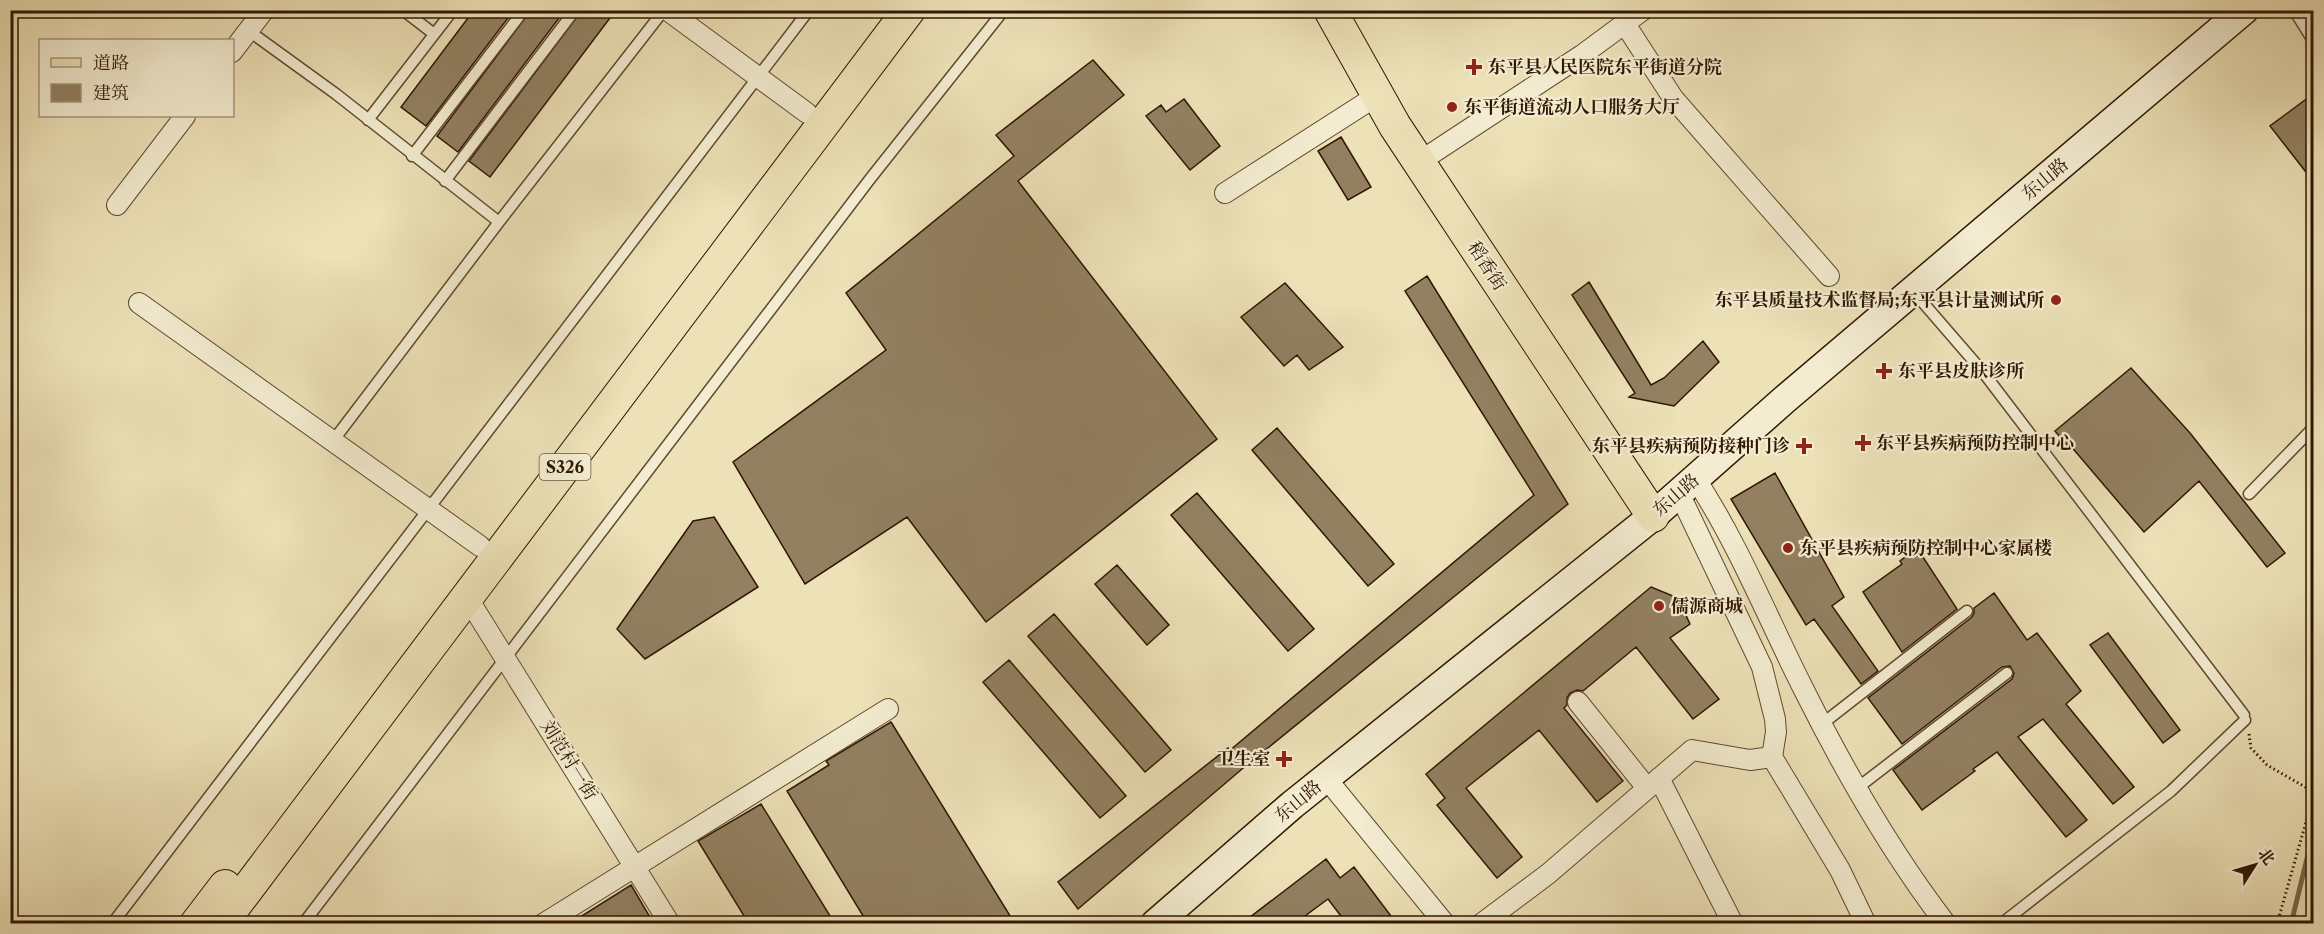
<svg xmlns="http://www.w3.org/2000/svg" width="2324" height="934" viewBox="0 0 2324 934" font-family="'Libre Caslon Text','Noto Serif SC',serif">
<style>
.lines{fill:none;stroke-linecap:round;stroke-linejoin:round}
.stream{stroke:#7b664a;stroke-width:5}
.building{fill:#928061;stroke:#301603;stroke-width:1.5}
.lane-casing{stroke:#5f4930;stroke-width:13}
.street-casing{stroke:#5f4930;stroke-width:22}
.secondary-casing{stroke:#301603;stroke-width:31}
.primary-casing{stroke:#301603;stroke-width:34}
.path{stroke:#301603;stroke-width:3;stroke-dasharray:1.5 3;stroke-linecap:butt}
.lane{stroke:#f3ecd0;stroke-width:10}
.street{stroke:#f3ecd0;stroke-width:20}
.secondary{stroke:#f3ecd0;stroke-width:28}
.primary{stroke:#ede1b7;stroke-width:32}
.poi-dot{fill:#8f2418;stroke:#f3ecd0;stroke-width:2}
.labels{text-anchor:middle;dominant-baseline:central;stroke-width:4.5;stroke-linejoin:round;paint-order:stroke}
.shield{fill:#f3ecd0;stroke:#6a5640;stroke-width:1.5}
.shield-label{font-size:16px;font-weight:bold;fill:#301603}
.poi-label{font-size:18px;font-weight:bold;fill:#301603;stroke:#f3ecd0;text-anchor:start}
.street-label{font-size:18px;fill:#301603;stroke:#f3ecd0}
</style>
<rect width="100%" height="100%" fill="#ede1b7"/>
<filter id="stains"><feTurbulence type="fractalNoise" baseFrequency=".00333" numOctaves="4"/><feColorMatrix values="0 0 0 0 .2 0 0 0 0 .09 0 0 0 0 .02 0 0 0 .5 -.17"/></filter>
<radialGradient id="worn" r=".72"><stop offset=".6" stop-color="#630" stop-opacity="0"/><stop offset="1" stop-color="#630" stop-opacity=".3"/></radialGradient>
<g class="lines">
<path class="stream" d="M2291,924L2314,830"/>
</g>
<path class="building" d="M474,10H514L426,126L401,107Z
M531,10H565L458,152L437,136Z
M582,10H616L490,177L469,161Z
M1093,60L1124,95L1018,181L1217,439L986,622L907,517L805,584L733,462L886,350L846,293L1014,156L996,135Z
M2313,94V181L2270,126Z
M1184,99L1220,146L1190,170L1146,116L1161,105L1166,112Z
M1341,137L1371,187L1348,200L1318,151Z
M1427,276L1568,504L1242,769L1078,909L1058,882L1228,748L1229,751L1534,495L1405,291Z
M1589,282L1651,385L1664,378L1703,341L1719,362L1674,406L1629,397L1635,393L1572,295Z
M1285,283L1343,347L1309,370L1297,355L1284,366L1241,317Z
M2131,368L2190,433L2285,553L2267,567L2199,481L2144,532L2069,444L2067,445L2055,431Z
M1277,428L1394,564L1368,586L1252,450Z
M1775,473L1844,597L1832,606L1878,671L1861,684L1814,619L1806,625L1731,499Z
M1197,493L1314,629L1288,651L1171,515Z
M714,517L758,587L645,659L617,629L693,521Z
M1917,548L1957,609L1902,652L1863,592L1902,564L1900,561Z
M1117,565L1169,625L1147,645L1095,584Z
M1651,587L1678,598L1690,624L1670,638L1719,699L1693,719L1636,647L1583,691L1577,690L1570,693L1567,698V705L1564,708L1623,781L1597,802L1539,730L1466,788L1522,857L1497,878L1437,805L1445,798L1426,774Z
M1994,593L2027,640L2037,633L2081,691L2066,704L2134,787L2113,804L2043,719L2018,737L2087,820L2066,837L1997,752L1973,769L1975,771L1922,810L1893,770L2012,679L2014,673L2010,666L2002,667L1902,744L1868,698L1972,617L1974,613V608Z
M1054,614L1171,750L1145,772L1028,636Z
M2108,633L2180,730L2163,743L2090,645Z
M1009,660L1126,796L1100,818L983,682Z
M891,722L1015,924H868L787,791L829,765L826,761Z
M761,804L835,924H749L698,841Z
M1326,859L1340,878L1354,867L1397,924H1347L1328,899L1294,924H1241Z
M631,885L654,924H569Z"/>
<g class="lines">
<g class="lane-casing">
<path id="lane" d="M403,10L434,34
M2294,10L2314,42
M249,31L336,94L499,222
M368,120L453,10
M412,156L524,10
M445,181L575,10
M1913,291L1983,372L2244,715
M333,441L499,222L664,10
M2249,494L2314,427
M1822,724L1967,611
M1856,789L2007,673
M112,924L809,10
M303,924L870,179L1004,10
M2001,924L2171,791L2245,720"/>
</g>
<g class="street-casing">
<path id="street" d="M667,10L807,113
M1625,24L1673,98L1829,276
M232,52L264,10
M1419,162L1582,55L1643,10
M1225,193L1378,95
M117,205L185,116
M139,303L480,546
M1695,478C1739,545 1768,619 1804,690C1845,772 1890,851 1946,924
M1679,493L1762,667L1775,719L1776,732L1772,757L1840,870L1866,924
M467,597L670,924
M1578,702L1647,788
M1326,778L1445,924
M1659,778L1733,924
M543,924L888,709
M1481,924L1548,874L1692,750L1750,760L1772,757"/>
</g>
<g class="secondary-casing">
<path id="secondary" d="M1155,924L1292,805L1653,516L1784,400L2244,10"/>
</g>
<g class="primary-casing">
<path id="primary" d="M1330,10L1395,126L1653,516
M196,924L225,886
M221,924L909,10"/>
</g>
<path class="path" d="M2249,734L2251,748L2267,765L2314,792
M2277,924L2314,794"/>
<use href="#lane" class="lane"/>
<use href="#street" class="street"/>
<use href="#secondary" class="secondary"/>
<use href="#primary" class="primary"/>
</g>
<g class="poi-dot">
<path d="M1471 58h6v6h6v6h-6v6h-6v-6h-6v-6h6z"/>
<circle cx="1452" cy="107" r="6"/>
<circle cx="2056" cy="300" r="6"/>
<path d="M1881 362h6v6h6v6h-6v6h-6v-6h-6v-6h6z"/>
<path d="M1860 434h6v6h6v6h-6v6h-6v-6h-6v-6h6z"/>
<path d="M1801 437h6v6h6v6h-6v6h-6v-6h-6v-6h6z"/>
<circle cx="1788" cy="548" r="6"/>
<circle cx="1659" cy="606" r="6"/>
<path d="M1281 750h6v6h6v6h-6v6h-6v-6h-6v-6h6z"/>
</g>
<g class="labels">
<rect class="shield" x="539.5" y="454" width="51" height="26" rx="4.5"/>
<g class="shield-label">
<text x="565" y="467">S326</text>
</g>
<g class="poi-label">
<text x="1488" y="67">东平县人民医院东平街道分院</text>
<text x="1464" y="107">东平街道流动人口服务大厅</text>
<text x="2044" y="300" text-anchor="end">东平县质量技术监督局;东平县计量测试所</text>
<text x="1898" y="371">东平县皮肤诊所</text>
<text x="1876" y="443">东平县疾病预防控制中心</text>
<text x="1790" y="446" text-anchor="end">东平县疾病预防接种门诊</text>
<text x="1800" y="548">东平县疾病预防控制中心家属楼</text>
<text x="1671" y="606">儒源商城</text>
<text x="1270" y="759" text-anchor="end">卫生室</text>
</g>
<g class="street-label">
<text transform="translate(2045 179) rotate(-40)">东山路</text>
<text transform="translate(1487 266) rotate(57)">稻香街</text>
<text transform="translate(1676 495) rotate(-41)">东山路</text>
<text transform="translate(569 760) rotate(58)">刘范村一街</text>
<text transform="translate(1298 801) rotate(-40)">东山路</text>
</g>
</g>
<rect width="2324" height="934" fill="none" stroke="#ede1b7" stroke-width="36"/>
<rect x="12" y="12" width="2300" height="910" fill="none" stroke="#301603" stroke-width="3"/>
<rect x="18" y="18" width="2288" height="898" fill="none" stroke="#301603" stroke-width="1.5"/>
<rect x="39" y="39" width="195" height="78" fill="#f3ecd0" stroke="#a5967e" stroke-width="1.5"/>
<rect x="51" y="58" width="30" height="9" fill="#ede1b7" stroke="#a5967e" stroke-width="1.5"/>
<text x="93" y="69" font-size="18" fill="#301603">道路</text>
<rect x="51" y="84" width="30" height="18" fill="#928061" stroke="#a5967e" stroke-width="1.5"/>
<text x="93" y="99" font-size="18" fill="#301603">建筑</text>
<g transform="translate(2255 865) rotate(53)" stroke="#f3ecd0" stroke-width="4.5" paint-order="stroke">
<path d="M0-4.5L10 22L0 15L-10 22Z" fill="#301603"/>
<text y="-9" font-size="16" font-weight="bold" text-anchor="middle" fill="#301603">北</text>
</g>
<rect width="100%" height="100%" filter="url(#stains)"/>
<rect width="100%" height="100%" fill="url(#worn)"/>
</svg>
